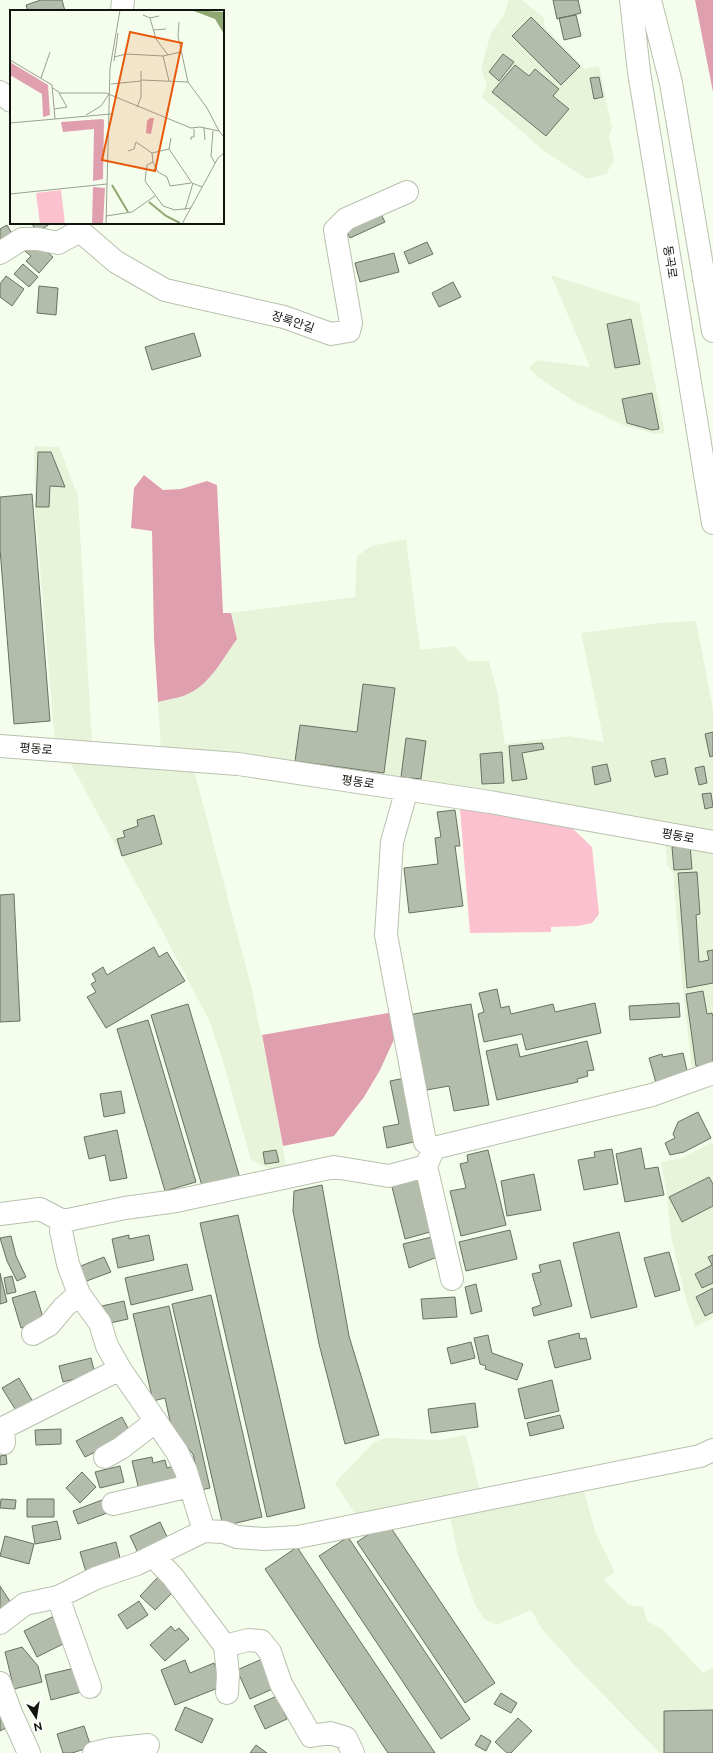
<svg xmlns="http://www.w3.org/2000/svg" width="713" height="1753" viewBox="0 0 713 1753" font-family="Raleway,'Noto Sans KR',sans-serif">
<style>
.built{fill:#e7f4da}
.green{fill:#fcc1cf}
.forest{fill:#e09faf}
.building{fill:#b4bdac;stroke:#697161}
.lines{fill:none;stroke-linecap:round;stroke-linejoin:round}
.minor-casing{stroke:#b8c1af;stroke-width:24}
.major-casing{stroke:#b8c1af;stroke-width:24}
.minor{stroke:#fff;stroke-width:22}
.major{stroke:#fff;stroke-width:22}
.labels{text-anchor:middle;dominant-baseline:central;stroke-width:3;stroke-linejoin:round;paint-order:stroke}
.street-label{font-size:12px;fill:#11140e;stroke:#fff}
.inset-river{fill:none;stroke:#8fa873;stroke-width:2}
.inset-road{fill:none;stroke:#9aa093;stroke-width:1}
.view{fill:#e8590c;fill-opacity:0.15;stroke:#e8590c;stroke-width:2}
.inset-edge{fill:none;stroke:#11140e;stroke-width:2}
</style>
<rect width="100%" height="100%" fill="#f5feec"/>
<path class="built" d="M509,0H522L544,18V26L585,69L599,66L612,128L609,135L614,161L606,174L587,179L544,151L482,97L487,85L481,69L491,33L503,17Z
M551,275L639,303L665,433L656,434L625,426L575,402L538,377L529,368L537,360L590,367Z
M34,446L59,447L78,496L92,745L55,742L35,509Z
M406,539L420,650L455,646L468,661H489L497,691L505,744L569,736L604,742L581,633L659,623L696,621L713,709V830L161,751L158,702L181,697L229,650L237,639L231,613L355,597L357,556L371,546Z
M69,761L194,770L251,986L273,1093L286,1165L270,1169L251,1160L222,1058L209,1020L160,927Z
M665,841L713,848V1065L692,1070L683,991L673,873L667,865Z
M713,1142V1318L695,1327L685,1296L671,1236L667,1195L661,1162L682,1158Z
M466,1435L480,1491L357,1517L335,1483L374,1442L387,1438L439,1440Z
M582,1484L595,1531L615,1573L603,1579L629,1605L643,1607L647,1621L662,1629L703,1673L713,1667V1753H660L578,1669L542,1629L531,1610L497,1625L484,1619L475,1605L457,1552L449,1511Z"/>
<path class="green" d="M460,809L568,824L592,847L599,914L592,923L578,926L551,927V932L470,933Z"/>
<path class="forest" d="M695,0H713V92Z
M144,475L163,490L181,489L207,481L217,485L223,613H231L237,639C221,661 208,689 180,697C173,699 165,700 158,702L154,639L152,531L131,528L134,488Z
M394,1012L397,1033L380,1070L364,1097L334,1136L283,1146L262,1035Z"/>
<path class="building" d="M41,0H62L65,11H28L26,5Z
M553,0H578L581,13L557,19Z
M576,15L581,36L564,40L559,18Z
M531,17L580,66L561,85L512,36Z
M503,54L514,62L499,81L489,72Z
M515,65L529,76L535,69L559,89L553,96L569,109L546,136L492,92Z
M599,77L603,97L594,99L590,78Z
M380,212L385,222L350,238L345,229Z
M31,223H51L38,232Z
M7,225L15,239L0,248V229Z
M427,242L433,254L409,264L404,252Z
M39,245L53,257L39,273L26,261L31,256L25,251L30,246Z
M394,253L399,272L360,282L355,263Z
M23,264L38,277L29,287L14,274Z
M6,276L24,289L12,306L0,297V284Z
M453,282L461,297L439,307L432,293Z
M39,286L58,288L56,315L37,313Z
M631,319L640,364L615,368L607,324Z
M194,333L201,356L152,370L145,347Z
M652,393L659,429L652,430L627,423L622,399Z
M38,452H51L65,487L50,486L49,507H36Z
M32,494L50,721L14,724L0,549V497Z
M363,684L395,688L384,773L295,761L300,725L357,732Z
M713,732V756L710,757L705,734Z
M406,738L426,741L421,779L401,777Z
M542,743L544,749L522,753L527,779L512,781L509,746Z
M502,752L504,783L482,784L480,754Z
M665,758L668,774L655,777L651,761Z
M607,764L611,781L595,785L592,767Z
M704,766L707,783L699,785L695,768Z
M711,793L713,807L705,809L702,794Z
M455,810L460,846H455L463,906L409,913L404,868L438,864L435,838L441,837L437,812Z
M154,815L162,844L122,856L117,839L125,837L123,831L138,826L137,820Z
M690,845L692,869L674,870L672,847Z
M697,872L700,914L696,915L699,962L709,960L707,951L713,950V983L687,988L678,873Z
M14,894L20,1021L0,1022V895Z
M154,947L159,957L167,952L185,981L106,1028L87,997L96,992L91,984L96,981L92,974L103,967L107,975Z
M497,989L501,1008L509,1006L511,1014L553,1004L555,1012L595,1003L601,1033L526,1050L522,1034L484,1042L478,1014L484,1012L479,993Z
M703,991L707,1014L712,1013L713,1018V1064L696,1066L686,994Z
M679,1003L680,1017L630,1020L629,1006Z
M188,1004L240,1178L203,1189L151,1015Z
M471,1004L489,1105L454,1111L449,1086L421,1091L408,1015Z
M148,1020L196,1182L165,1191L117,1029Z
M587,1041L594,1070L587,1071L588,1076L577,1079L578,1082L497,1100L486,1051L517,1044L520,1057Z
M683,1053L688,1075L656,1083L649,1058L662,1054L663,1057Z
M405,1078L418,1141L387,1148L383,1127L399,1124L390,1081Z
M121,1091L125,1113L104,1117L100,1094Z
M698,1112L711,1138L684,1152L670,1155L665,1143L675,1138L673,1134L678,1122Z
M117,1130L127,1178L110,1181L105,1155L89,1159L84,1137Z
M641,1148L645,1169L658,1167L664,1195L625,1202L616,1154Z
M612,1149L618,1184L584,1190L578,1160L595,1157L594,1152Z
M276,1150L279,1162L265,1164L263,1152Z
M488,1150L506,1225L461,1236L450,1191L466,1188L460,1164L468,1162L467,1155Z
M534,1174L541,1210L507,1216L501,1181Z
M417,1177L430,1232L405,1239L391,1183Z
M709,1177L713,1184V1206L682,1222L669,1197Z
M322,1185L349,1336L379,1435L345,1444L319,1344L293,1211L294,1191Z
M238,1215L305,1508L267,1517L200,1223Z
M510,1230L517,1259L466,1271L459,1242Z
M619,1232L637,1307L591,1318L573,1243Z
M129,1235V1239L149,1235L154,1260L118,1268L112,1239Z
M11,1236L16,1256L26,1277L17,1281L7,1261L0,1238Z
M436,1236L440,1256L409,1268L403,1244Z
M669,1252L680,1290L655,1297L644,1258Z
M713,1255V1283L702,1288L695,1274L712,1265L708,1257Z
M104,1257L111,1272L84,1282L78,1267Z
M560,1260L572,1306L534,1316L532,1308L541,1305L532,1274L541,1272L539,1265Z
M187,1264L193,1290L131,1305L125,1278Z
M0,1273L7,1302L0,1304Z
M12,1276L16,1292L7,1294L4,1278Z
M476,1284L482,1311L471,1314L465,1287Z
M713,1288V1312L705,1316L696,1297Z
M35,1291L44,1321L21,1328L12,1298Z
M211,1295L262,1517L223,1526L172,1304Z
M455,1297L457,1317L423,1319L421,1299Z
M124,1301L128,1319L106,1324L102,1306Z
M169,1306L210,1488L201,1490L193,1454L172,1430L165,1398L153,1401L133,1314Z
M579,1333L580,1339L586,1338L591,1359L555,1368L548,1341Z
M488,1335L492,1353L523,1364L517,1380L485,1369L486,1366L480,1364L474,1338Z
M471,1342L475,1358L451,1364L447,1348Z
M91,1358L95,1374L63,1382L59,1366Z
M19,1378L33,1402L17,1412L2,1388Z
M552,1380L559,1411L525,1419L518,1389Z
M475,1403L478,1427L431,1433L428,1409Z
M560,1415L564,1428L530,1436L527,1423Z
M122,1417L131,1434L85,1457L76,1441Z
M61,1429V1444L36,1445L35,1430Z
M6,1455L7,1464L0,1465V1456Z
M152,1457L153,1463L165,1460L167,1468L174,1466L177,1482L139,1490L132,1461Z
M120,1466L124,1482L100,1488L95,1472Z
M82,1472L96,1487L80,1503L66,1488Z
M1,1499L16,1500L15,1509L0,1508Z
M27,1499H54V1517H27Z
M102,1500L107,1513L78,1524L73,1511Z
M57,1521L61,1539L35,1544L32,1526Z
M160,1522L169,1541L139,1555L130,1536Z
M387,1522L495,1683L465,1703L357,1542Z
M5,1536L34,1544L29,1564L0,1556Z
M348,1537L470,1719L441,1739L319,1556Z
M116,1542L121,1562L86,1572L80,1552Z
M297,1547L435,1753H388L265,1569Z
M159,1576L175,1590L155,1610L140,1596Z
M0,1586L11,1603L0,1610Z
M139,1601L148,1615L127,1629L118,1615Z
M54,1616L67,1642L37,1657L24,1631Z
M171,1626L175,1631L179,1628L189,1639L165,1661L150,1645Z
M22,1647L38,1666L42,1682L14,1689L5,1652Z
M262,1659L275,1688L250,1699L237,1670Z
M185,1660L190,1673L214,1663L223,1686L175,1705L161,1670Z
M79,1667L85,1691L51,1700L45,1675Z
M501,1693L517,1703L511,1713L494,1704Z
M277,1696L287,1719L265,1729L254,1706Z
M185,1707L213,1719L202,1743L175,1730Z
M713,1710V1753H664V1711Z
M0,1715H1L8,1727L0,1731Z
M518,1718L532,1731L511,1753H507L495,1742Z
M84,1726L91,1747L72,1753H63L57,1734Z
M481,1735L491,1741L486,1751L475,1745Z
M256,1745L267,1753H250Z"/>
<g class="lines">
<g class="minor-casing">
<path id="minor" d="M122,11L123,0
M0,92L11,101
M79,223L80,231L116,262L165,290L284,317L331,334L349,331L351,323L335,230L346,219L407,192
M0,253L22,239H38L58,243L80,231
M0,746L238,764L490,802L713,842
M407,789L392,842L386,935L425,1142L434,1148
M0,1214L40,1209L63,1221L125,1208L176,1201L334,1167L389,1176L426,1166
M63,1221L61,1231L68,1264L79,1294L100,1323L107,1346L120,1369L177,1452L186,1471L204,1531
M452,1279L426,1166L434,1148L652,1095L713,1073
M33,1334L49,1325L64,1307L79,1294
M4,1443L3,1428L120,1369
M105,1457L121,1448L156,1421
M113,1504L190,1486
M153,1556L173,1577L225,1646L248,1640L261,1641L270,1652L281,1684L311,1736L330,1733L346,1738L353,1753
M58,1597L90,1687
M0,1623L25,1604L58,1597L96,1578L137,1564L204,1531L224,1532L237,1537L264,1539L298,1537L700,1456L713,1450
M225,1646L228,1674L227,1693
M0,1683L11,1713L29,1753
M94,1753L111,1749L148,1745"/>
</g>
<g class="major-casing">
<path id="major" d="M631,0L639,72L713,523
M650,0L671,83L713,331"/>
</g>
<use href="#minor" class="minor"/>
<use href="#major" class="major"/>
</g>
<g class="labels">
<g class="street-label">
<text transform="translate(670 262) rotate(81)">동곡로</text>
<text transform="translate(293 322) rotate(18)">장록안길</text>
<text transform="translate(36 749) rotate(4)">평동로</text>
<text transform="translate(358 782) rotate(8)">평동로</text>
<text transform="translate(678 836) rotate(10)">평동로</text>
</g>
</g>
<g transform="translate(10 10)">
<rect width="214" height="214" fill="#f5feec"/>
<path d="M51,180L55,214H30L26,183Z" fill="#fcc1cf"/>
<path d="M0,52L38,75L40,105L33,107L32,84L0,65ZM140,108H144L141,124L136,123L137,111ZM92,109L94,110L93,169L83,171L84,119L53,122L51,112ZM83,177L95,178L93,214H82Z" fill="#e09faf"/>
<path d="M181,0L214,2V24L205,9Z" fill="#8fa873"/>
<path class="inset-river" d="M102,175L118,202M139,192L156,206L170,213"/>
<path class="inset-road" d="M133,5L140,8L149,6M140,8L146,29L158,45M169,12L168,26L178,72L197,98L209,121M144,20L156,19M153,46L159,71M104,47L116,44L153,46L171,42M0,50L42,75L45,109M104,51L108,23M31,68L40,42M131,70L178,72M101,74L131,71V61M43,78L50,83H96L181,118L190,117L209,121L214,127M127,97L131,87V71M44,99L57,97L49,83M76,105L91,96L99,84M0,113L101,104M194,118L195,130M203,121L201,146L205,153M161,128L159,139L182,173L192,177M181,130V127H184V119M118,141L124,139L126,132L142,143L143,152L137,155L135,171L153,196L165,200L181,198M142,143L159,139M143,152L148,162L157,167L160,176L181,173M0,184L97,174M175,200L183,173M96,206L122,202L145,186M96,214L100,58L110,0M172,214L208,148L214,143"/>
<path class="view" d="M120,22L172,33L145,161L92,150Z"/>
<rect width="214" height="214" class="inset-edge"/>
</g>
<g transform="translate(36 1717) rotate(168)" stroke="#ffffff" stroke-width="3" paint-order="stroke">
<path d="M0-3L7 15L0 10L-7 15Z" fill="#11140e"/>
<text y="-6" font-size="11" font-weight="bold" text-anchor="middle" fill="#11140e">N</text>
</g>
</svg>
